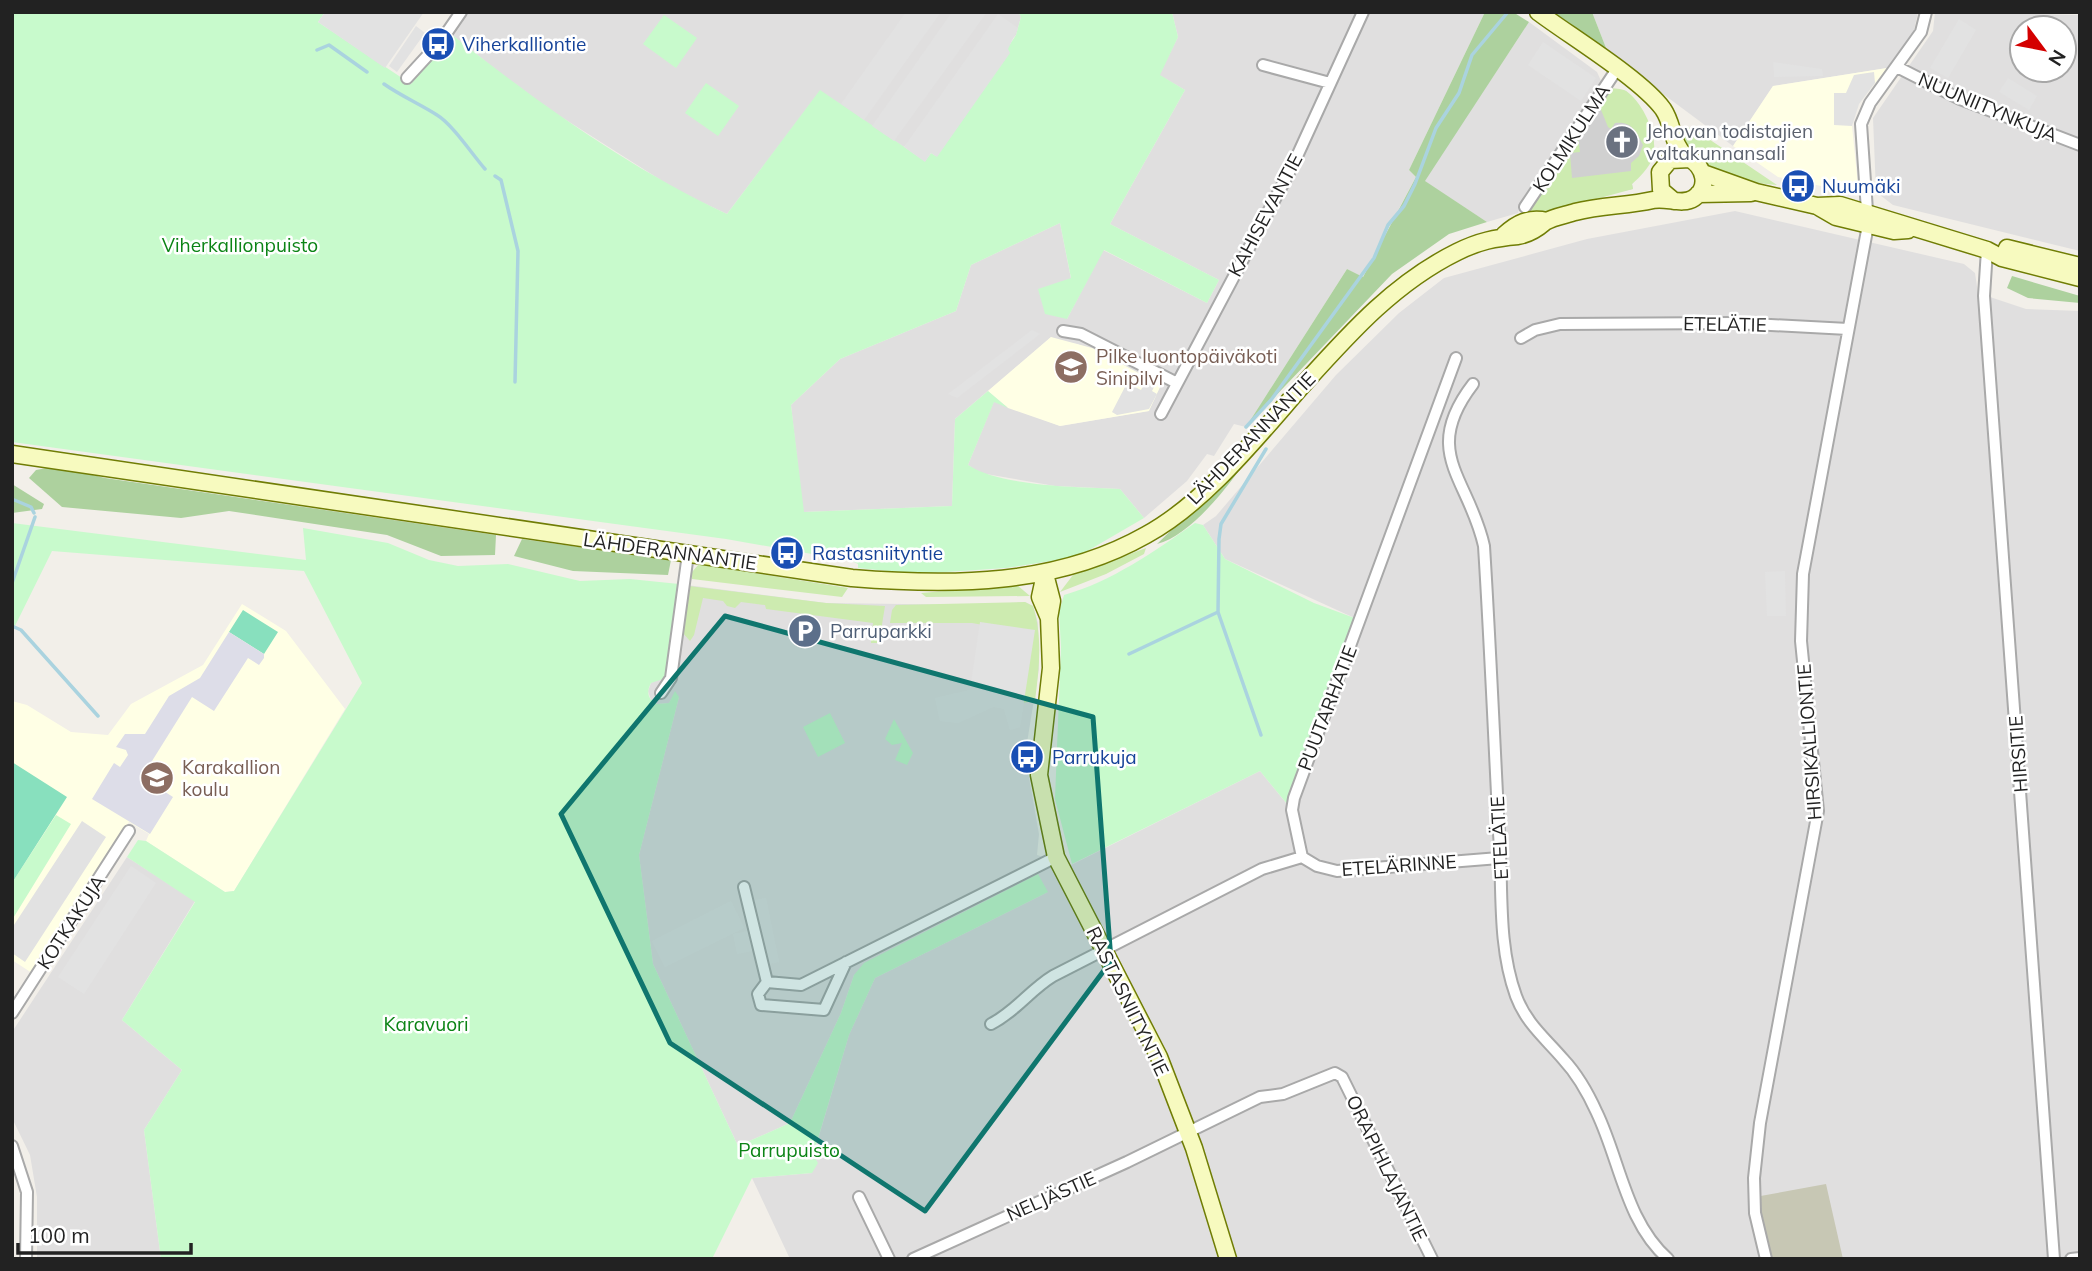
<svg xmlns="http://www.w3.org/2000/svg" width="2092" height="1271" viewBox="0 0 2092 1271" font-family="Mulish,sans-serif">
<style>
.residential{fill:#e0dfdf;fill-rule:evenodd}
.education{fill:#ffffe5}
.religious{fill:#d0d0d0}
.construction{fill:#c7c7b4}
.grass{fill:#cdebb0}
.forest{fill:#add19e}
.park{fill:#c8facc}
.pitch{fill:#88e0be}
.parking{fill:#e2e2e2}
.plaza{fill:#dddde8}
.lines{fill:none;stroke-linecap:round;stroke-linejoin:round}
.stream{stroke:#aad3df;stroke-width:3.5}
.street-casing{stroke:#a9a9a9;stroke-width:14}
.secondary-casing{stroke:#707d05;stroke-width:19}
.street{stroke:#fff;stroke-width:10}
.secondary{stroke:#f7fabf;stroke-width:16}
.marked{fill:#0f766e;fill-opacity:0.2;stroke:#0f766e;stroke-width:5;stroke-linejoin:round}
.labels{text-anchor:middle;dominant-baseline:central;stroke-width:5;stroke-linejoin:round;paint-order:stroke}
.transit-label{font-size:19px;fill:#164399;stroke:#fff;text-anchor:start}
.street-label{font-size:19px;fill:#222;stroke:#fff}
.worship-label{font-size:19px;fill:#5b616d;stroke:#fff;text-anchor:start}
.park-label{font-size:19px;fill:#0c8416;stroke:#fff}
.education-label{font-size:19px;fill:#785e54;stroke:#fff;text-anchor:start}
.service-label{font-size:19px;fill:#4e5e75;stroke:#fff;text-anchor:start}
</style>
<rect width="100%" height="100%" fill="#f2efe9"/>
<path class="residential" d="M466,12H1018L1021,17L1016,35L904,147L820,91L727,214L678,191L533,99L451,34Z
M1172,12H1485L1409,170L1416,177L1362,277L1347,269L1246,427L1234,424L1214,456L1207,454L1187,481L1144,518L1120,489L1055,486L980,473L968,465L994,401L1060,426L1149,411L1078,344L1061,342L1051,337L955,419L952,506L803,512L791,405L840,359L956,311L971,265L1060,223L1071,279L1067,319L1103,250L1207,303L1219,280L1110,224L1185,90L1159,75L1178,37Z
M1592,12H1918L1913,35L1887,68L1773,86L1733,146L1608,53Z
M1935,12L2080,15V251L1893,205L1876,192L1873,118L1933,31ZM2022,28H2064V70H2022Z
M1529,22L1597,72L1602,83L1523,198L1518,213L1487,222L1424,181Z
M1735,211L1964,264L1975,273L1978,293L2026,309L2080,311V1259H790L752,1178L812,1173L813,1156L849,1035L875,978L1048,892L854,975L841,1013L790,1123L738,1146L653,964L639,855L679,697L674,695L669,703L657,704L651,700L648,691L651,683L659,679L679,584L826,603L981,605L1025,602L1033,606L1038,623L1039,669L1025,755L1039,834L1037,855L1071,865L1260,771L1291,809L1359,620L1225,559L1203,525L1216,516L1336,375L1399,313L1444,278L1587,239Z
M127,857L195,901L122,1020L182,1070L144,1130L161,1259H37V1197L30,1155L12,1118V1032Z"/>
<path class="education" d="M1887,68L1859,103L1854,114L1852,126L1858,185L1845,191L1778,177L1733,146L1773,86Z
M1051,337L1092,348L1161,385L1149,411L1060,426L1008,408L988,391Z
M242,604L286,631L345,709L234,891L225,892L146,841L149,834L129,822L32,973L12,960V701L27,705L71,732L108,735L131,704L203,665Z"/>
<path class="religious" d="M1610,88L1626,91L1638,104L1654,142L1653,157L1632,184L1633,189L1528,209Z"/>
<path class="construction" d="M1826,1184L1843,1259H1766L1755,1197Z"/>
<path class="grass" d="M1610,88C1614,89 1621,88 1626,91C1643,102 1659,137 1653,157C1649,168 1640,177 1632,184L1633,189L1526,218L1528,209L1578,135L1580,152L1570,153L1572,178L1631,171V163L1639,156L1643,145C1636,131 1632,121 1615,123L1611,129L1608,127L1599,105Z
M1686,127L1694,129L1777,185C1736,182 1699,170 1676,135Z
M1146,548L1144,554L1106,574L1060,592L1073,575Z
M699,564L848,588L842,597L692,579V572Z
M1017,585L1030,596L926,597L921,593Z
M689,586L826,603L885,606L879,643H871L873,623L766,609L765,605L741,602L735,608L727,606L723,601L703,598L694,635L690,641L682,632Z
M1025,602L1033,606C1043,638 1039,668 1035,701L1022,703V632L972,623H890L892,610L896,605Z"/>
<path class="forest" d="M1485,12H1513L1529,22L1425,181L1487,222L1449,234L1392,274L1246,427L1347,269L1363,277L1416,177L1409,170Z
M1552,12H1592L1608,53Z
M2012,276L2080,296V303L2028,298L2007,288Z
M1251,453C1233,481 1191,536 1157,544Z
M57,466L105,478L496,535L495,555L441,556L387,535L229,511L181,518L62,507L29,478L36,470Z
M12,484L44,504L42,509L12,513Z
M522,539L671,560L668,575L573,571L514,556Z"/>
<path class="park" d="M12,12H325L318,22L411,84L451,34C537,102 627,167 727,214L820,90L925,161L931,153L936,156L1016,35L1021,17L1018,12H1172L1178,37L1160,75L1185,90L1110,224L1219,280L1207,303L1104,250L1067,319L1045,314L1038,289L1071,278L1060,223L971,265L956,311L840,359L791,405L804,512L952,506L955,419L988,391L1008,408L994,402L968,465C1002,487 1079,487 1120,489L1144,518L1077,557L1006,568L916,574L858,568V564L852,561L726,539L12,442Z
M664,15L697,38L676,68L643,44Z
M706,83L739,106L718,136L685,113Z
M12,523L306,560L303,528L388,543L429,560L458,566L508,564L580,581L630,579L679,584L667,674L663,679L651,683C646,692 648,700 657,704L669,703L675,691L679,697L639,855L653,964L738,1146L790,1123L841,1013L854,975L864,963L1038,874L1048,892L875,978L849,1035L813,1155L818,1163L812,1173L752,1178L712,1259H161L144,1130L182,1070L122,1020L195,902L127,857L138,840L146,841L225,892L234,891L362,683L304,571L52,551L12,632Z
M1195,523L1203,525L1225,559L1314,603L1360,620L1292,810L1260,771L1072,864L1055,799L1061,647L1059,612L1064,595C1111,582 1155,551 1195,523Z
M830,713L845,743L818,757L803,727Z
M894,719L913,753L907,765L895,760L902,743L892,745L885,739Z
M56,815L71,824L12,920V883Z"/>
<path class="pitch" d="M243,610L278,632L264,654L229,632Z
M12,762L67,797L12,883Z"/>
<path class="parking" d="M325,12H424L385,68L318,22Z
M906,12H941L864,120L841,104Z
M952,12H987L894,141L872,126Z
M998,14L1018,28L1008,49L1010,53L937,157L931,153L925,162L904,147Z
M1959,19L1976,30L1948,78L1930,68Z
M416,26L425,33L397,72L389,66Z
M1543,42L1596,78L1581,101L1528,65Z
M1773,62L1822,69L1823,76L1774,77Z
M1874,72L1875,83L1859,104L1852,126L1834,125V93H1846L1854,75Z
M2008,78L2037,96L2029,110L1999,92Z
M1032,330L1040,334L957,398L948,394Z
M1146,380L1155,385L1152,391L1157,394L1149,409L1117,415L1112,412L1127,383L1141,390Z
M1785,571L1786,616H1767L1765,572Z
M980,622L1035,630L1020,727L1010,730L1004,709L993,707L958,723L940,721L935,698L970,690Z
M82,821L106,837L25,962L12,953V928Z
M131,866L156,883L84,994L58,977Z
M766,898L779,962L769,964L765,948L737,954L733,934L760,929L755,900Z
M731,901L744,928L665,967L652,941Z"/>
<path class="plaza" d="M229,632L264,654V658L259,665L248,658L214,711L192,697L142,777L173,797L150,834L92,799L114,763L120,767L128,755L126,750L116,747L125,734H145L169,696L200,678Z"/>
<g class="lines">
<path class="stream" d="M317,50L329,45L367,72
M384,84C401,96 420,104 437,115C452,124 472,154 485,169
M495,176L501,180L518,251L515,382
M1246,427L1271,400L1374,258L1388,225L1404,206L1415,184L1436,128L1459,93L1472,55L1508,12
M12,499L31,507L34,513
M12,583L35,517
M12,626L21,630L98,716
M1129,654L1218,612
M1261,735L1218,612L1219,539L1221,524L1266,449"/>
<g class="street-casing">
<path id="street" d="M1263,65L1330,83
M1897,67L1960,99L2080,145
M407,78L441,41L461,12
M1525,207L1617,69
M1987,250L1984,296L2054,1259
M1063,331L1081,334L1177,383
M1521,338L1535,330L1560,324L1734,323L1848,329
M1473,384C1420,453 1469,478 1484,546C1490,641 1494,737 1499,833C1503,886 1497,944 1516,996C1526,1023 1545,1038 1563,1059C1578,1075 1588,1093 1597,1113C1620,1161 1626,1222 1668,1259
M1161,414L1293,165L1363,12
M661,693L671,678L688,554
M1302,857L1317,866L1337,871L1499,858
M744,887L767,982
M767,982L801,985L1056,857
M767,982L758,994L761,1005L824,1010L846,962
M12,1013L129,831
M991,1024C1015,1012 1030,990 1053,976L1262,869L1302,857L1292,810L1294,798L1456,358
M12,1146L27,1192L26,1259
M859,1197L889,1259
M913,1259L1127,1162L1260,1097L1283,1094L1335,1073L1342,1077L1432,1259
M1766,1259L1755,1213L1754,1178L1760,1123L1818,811L1801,641L1803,574L1868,225L1861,124L1870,103L1921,32L1926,12
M2071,1259L2080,1258"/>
</g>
<g class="secondary-casing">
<path id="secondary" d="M1538,12C1570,36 1641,79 1663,109C1674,125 1671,143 1686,157
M1703,173L1756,192L1817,206L1836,217L1894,231L1908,230
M1698,194L1751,193
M1817,206L1840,205L1987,250L2002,258L2080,278
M1504,235C1517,223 1529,217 1547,221
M2007,248L2080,266
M12,454L852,578C952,586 1056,586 1146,535C1205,503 1258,436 1302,386C1349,334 1394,283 1457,252C1479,241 1495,238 1518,236C1529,234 1537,229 1545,222C1553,217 1566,215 1575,212C1602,205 1627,206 1653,200C1667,197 1682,206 1694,198C1710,187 1704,167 1690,159L1670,160L1660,172L1661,190L1674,201
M1045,574L1052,601L1049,618L1051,668L1039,775L1056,857L1159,1057L1194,1148L1228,1259
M1045,574L1040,597L1049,618"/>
</g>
<use href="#street" class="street"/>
<use href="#secondary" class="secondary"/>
</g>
<path class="marked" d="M725,616L1093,717L1111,961L925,1211L670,1043L561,814Z"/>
<defs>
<g id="bus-disc" transform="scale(1.75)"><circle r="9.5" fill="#1a4fb4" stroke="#fff"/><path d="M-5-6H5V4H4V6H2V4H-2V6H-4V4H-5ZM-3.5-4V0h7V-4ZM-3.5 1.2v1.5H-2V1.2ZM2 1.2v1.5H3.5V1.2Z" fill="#fff"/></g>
<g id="church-disc" transform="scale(1.75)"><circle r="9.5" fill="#6b7280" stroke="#fff"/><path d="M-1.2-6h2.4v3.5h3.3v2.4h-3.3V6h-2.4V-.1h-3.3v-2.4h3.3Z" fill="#fff"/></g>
<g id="school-disc" transform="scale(1.75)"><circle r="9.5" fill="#8d6e63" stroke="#fff"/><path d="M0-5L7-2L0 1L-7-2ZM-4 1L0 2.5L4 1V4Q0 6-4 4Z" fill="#fff"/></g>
<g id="parking-disc" transform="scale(1.75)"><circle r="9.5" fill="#5c6f8a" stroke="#fff"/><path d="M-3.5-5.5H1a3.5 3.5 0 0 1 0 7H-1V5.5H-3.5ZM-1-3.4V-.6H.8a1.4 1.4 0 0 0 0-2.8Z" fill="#fff"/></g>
</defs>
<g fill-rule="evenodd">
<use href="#bus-disc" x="438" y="44"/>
<use href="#church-disc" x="1622" y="142"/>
<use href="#bus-disc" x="1798" y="186"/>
<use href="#school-disc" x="1071" y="367"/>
<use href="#bus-disc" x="787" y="553"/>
<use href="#parking-disc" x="805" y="631"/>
<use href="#bus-disc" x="1027" y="757"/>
<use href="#school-disc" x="157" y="778"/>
</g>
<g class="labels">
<g class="transit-label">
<text x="462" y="44">Viherkalliontie</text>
<text x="1822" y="186">Nuumäki</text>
<text x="812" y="553">Rastasniityntie</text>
<text x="1052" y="757">Parrukuja</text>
</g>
<g class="street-label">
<text transform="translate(1988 107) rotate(23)">NUUNIITYNKUJA</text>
<text transform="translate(1571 138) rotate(-57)">KOLMIKULMA</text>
<text transform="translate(1265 215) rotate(-62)">KAHISEVANTIE</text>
<text transform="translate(1725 324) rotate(1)">ETELÄTIE</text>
<text transform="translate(1251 438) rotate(-46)">LÄHDERANNANTIE</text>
<text transform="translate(670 551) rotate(8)">LÄHDERANNANTIE</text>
<text transform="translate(1327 708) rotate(-69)">PUUTARHATIE</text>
<text transform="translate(1809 742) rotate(-94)">HIRSIKALLIONTIE</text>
<text transform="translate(2018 754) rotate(-94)">HIRSITIE</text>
<text transform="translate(1499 838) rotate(-93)">ETELÄTIE</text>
<text transform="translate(1399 865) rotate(-4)">ETELÄRINNE</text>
<text transform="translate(71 922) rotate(-57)">KOTKAKUJA</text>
<text transform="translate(1128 1001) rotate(64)">RASTASNIITYNTIE</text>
<text transform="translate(1387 1168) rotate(64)">ORAPIHLAJANTIE</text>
<text transform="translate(1051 1196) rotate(-24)">NELJÄSTIE</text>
</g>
<g class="worship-label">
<text x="1646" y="131">Jehovan todistajien<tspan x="1646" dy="22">valtakunnansali</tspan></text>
</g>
<g class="park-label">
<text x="240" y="245">Viherkallionpuisto</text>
<text x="426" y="1024">Karavuori</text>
<text x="789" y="1150">Parrupuisto</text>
</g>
<g class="education-label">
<text x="1096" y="356">Pilke luontopäiväkoti<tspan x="1096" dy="22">Sinipilvi</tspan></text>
<text x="182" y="767">Karakallion<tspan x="182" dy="22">koulu</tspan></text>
</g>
<g class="service-label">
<text x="830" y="631">Parruparkki</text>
</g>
</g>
<rect width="2092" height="1271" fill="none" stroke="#222222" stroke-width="28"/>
<g transform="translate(2043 49) rotate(122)"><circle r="33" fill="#ffffff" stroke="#a7a7a7" stroke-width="2"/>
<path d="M0-5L12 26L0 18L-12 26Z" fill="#d40000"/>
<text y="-10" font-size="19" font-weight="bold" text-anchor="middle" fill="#222222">N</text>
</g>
<path d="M18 1243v10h173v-10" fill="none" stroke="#222222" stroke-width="3.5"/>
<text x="28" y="1243" font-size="21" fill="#222222" stroke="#ffffff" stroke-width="5" paint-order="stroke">100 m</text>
</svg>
